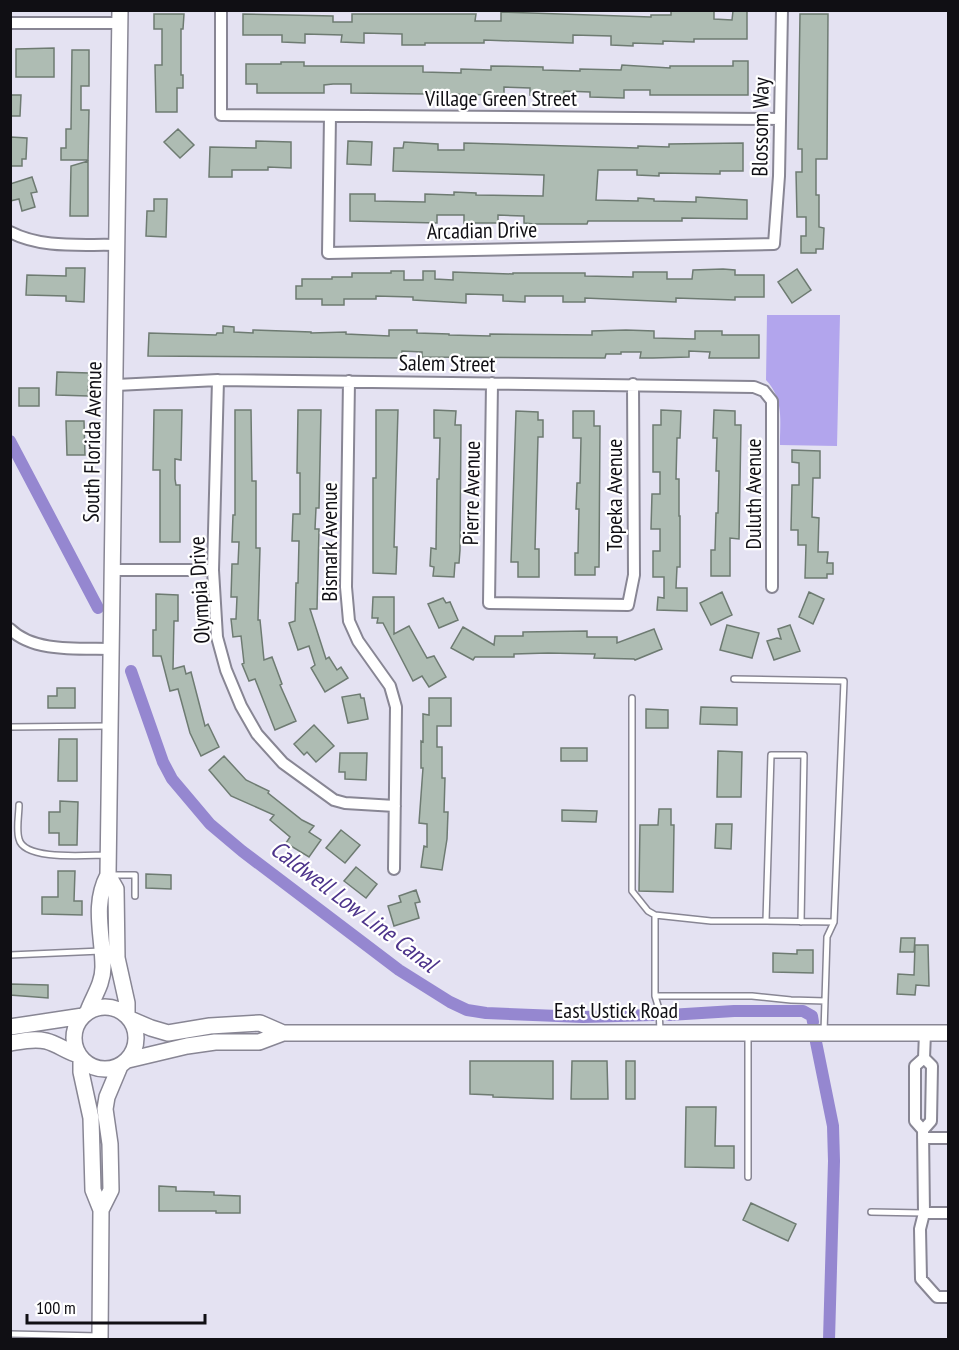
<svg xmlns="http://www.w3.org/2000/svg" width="959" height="1350" viewBox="0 0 959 1350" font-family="'PT Sans Narrow',sans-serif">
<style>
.green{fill:#b2a5ed}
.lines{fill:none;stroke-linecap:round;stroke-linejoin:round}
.canal{stroke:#9587d0;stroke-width:12}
.building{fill:#aebcb3;stroke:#6e7b72;stroke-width:1.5}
.lane-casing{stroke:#888694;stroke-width:8}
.street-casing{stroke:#888694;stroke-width:14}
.secondary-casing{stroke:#888694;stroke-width:18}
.lane{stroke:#fff;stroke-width:5}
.street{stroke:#fff;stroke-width:10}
.secondary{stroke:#fff;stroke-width:15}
.labels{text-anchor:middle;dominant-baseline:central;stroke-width:4.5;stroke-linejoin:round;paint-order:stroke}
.street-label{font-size:22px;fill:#100f14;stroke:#fff}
.water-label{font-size:24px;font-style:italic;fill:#4d348b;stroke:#fff}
</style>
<rect width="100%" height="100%" fill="#e4e2f2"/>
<path class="green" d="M767,315H840L837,446L780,445C780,421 784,399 766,380Z"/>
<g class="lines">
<path class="canal" d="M10,441L98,608
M131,671L163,762L172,779L210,824L242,851L399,970L450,1002L467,1010L486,1013L583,1017L653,1015
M669,1015L734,1011H803L812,1016L813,1022
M816,1042L833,1126L834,1161L829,1340"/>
</g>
<path class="building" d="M671,11H714V19L732,20L733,11H747V39H694V42L663,41V44L633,43V46L611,45V36L573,35V43L484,40V43H425V45H402V34L364,33V43L341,42L342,35L305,34V43L282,42V35H243V14L333,16V22H352V14H476L475,21H501V12L651,17V15H671Z
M154,14H184L183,29H181V75H183V88H177V112H156L155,65H162V29H154Z
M800,14H828L827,159H816V195H819V227L824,228L823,249H816V253H801V236H806V217H797L796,172H802V149H798Z
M54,48V77H16V49Z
M72,50H89V86H81V110H89L88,160H61V148H66V129H71Z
M733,61H748V95H650V90H624V98L590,97V92L564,91V96H549L530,95V88L504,87V95L351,93V84H333L324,85V93H257V84H246V64H281V62H304V66H423V72L461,73V69L491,70V66L543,67V70L580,71V69L621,70L622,65L670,68V66H733Z
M10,95H21L20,116H10Z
M178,129L194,145L180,158L164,142Z
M10,137L27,138L26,159H22V166H10Z
M256,141L291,142V168L268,167V170H232V177H209L210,147L256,148Z
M348,141L372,142L371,165L347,164Z
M404,142L438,144V150H464V143L638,148V146L669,147V144L743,143V171H720V174L659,173V176L637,175V170H598L596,200L638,201V198L654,199V201L696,202V197L747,200V219L682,218V221H588L587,224H535L524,223V216L498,215V223H464V215H437V223L350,221V194H375V201L425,202V194L454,195V192L476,193V195L543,196L544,175L393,171L394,148H403Z
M88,161V216H70L71,166Z
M32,177L37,192L31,193L35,207L22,211L19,199L10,201V184Z
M154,199H167L166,237L146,236L147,211H154Z
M66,268H85L84,302L66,301V296L26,295L27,275L66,276Z
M723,269L735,270V275H764V297H735V300L676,298V302L585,298V302H563V296H525V302L503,301V295L466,294V303L413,300V297L376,296V299H344V305H322V299H296V286H302V279H332V277H352V273H391V271H404V280H423V271H435V279L453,280V272L513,274V273H585V276L633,277V272H667V279H692L693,270Z
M797,269L811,290L792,303L778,282Z
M223,326L234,327V332L253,333V330L311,332V333L346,332V334L389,336V330H417V333L449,334V335L490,336V334L592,335V331L626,330L654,331V338L695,339V331H722V335H759V358H709L710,352L689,351V357L653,358H640L641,352H621V354H606L605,358L422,357V352L402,351L401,358L148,356L149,333L216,335L217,333H223Z
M57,372L89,373L88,396L56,395Z
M19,388H39V406H19Z
M154,410H182L181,460L175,459V479L176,485H180V542H160V470H153Z
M235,410H251L252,481H256V548H260L258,620H260L264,660L272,657L282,684L280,685L296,721L275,730L255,679L249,681L242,664L244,663L241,636L233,637L231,619H236L237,597H231L232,564H238L239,542H232L233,515H235Z
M298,410H321L319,508H316L315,529H319L317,609H310L326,659L329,657L337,670L341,667L348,678L325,692L311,668L315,665L309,646L298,650L289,623L295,621L296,583H298L299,541H292L293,514H300V473H297Z
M376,410H398L394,547H397L396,574L373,573V478H376Z
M434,410L456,411L455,425H461L460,550L459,563H455L454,577L433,576L434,567L430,566L431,548L436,549L437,479H439L440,438H434Z
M661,410L681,411L680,438H677L676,479H679V516H680V567H677L676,588H687V611L657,610L658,597L664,598V577H653V551H660V529H651L652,494H660V472H653V425H661Z
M714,410L735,411V425H741L739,539L730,538V576H711V550H715L716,513H718L719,471H716L717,438H713Z
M516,411L538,412V420H543V437H538L535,549H539V577H518V562H511Z
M573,411H594V426H600L599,567H595V575H575V553H578L579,509H576L577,483H580L581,438H573Z
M66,421H84L85,455H67Z
M792,450L820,451V478H813L812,517L819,518L818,552H828L827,563H833V574H827V578H805L806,545H798V530H791L792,485H799V463L792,462Z
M722,592L732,615L711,625L700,603Z
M809,592L824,599L813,624L799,617Z
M156,594L178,595V621H174L173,669L184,666L186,674L191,672L205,726L208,724L219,747L201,756L190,733L178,689L170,691L161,656H153V630H156Z
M373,597H394V634L409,626L427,658L434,656L446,677L429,687L422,676L413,681L383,623H377L378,618H372Z
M443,598L446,603L450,602L458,620L439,628L428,604Z
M727,625L759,633L752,658L720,650Z
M790,625L800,651L774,660L767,641L777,638L781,639L778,629Z
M463,627L494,645L495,636H523V632L587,631V637H617V643L654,629L662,649L635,660L634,659L594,658L595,654L548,653L514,654V657H475L473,660L451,648Z
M57,688H75V708H48V696H57Z
M360,694L361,698H364L368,719L348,723L342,697Z
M429,698H451V726H437V747H442V778H445L444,812H448L447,839L442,870L421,867L424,846L427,847V824L419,823L423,768H421V741L423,742V714L429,715Z
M701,707L737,708V725L700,724Z
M646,709L668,710V728H646Z
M314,725L334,746L316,762L307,752L304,755L294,744Z
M59,739H77V781H58Z
M561,748H587V761H561Z
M718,751L742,752L741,797H717Z
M340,753H367L366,780L345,779V772H339Z
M224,756L246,780L269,791L268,793L302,820L314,826L309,832L321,840L309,857L286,843L290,837L270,820L274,815L231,796L209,770Z
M60,801L78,802L77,845H59V833H49V812H60Z
M659,809H671V825H674L673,892L639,891L640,825H658Z
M562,810L597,811L596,822L562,821Z
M716,824H732L731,849L715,848Z
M341,830L360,845L345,863L326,848Z
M356,867L377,884L366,898L344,881Z
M58,871H75L74,901H82V915L42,914V897H58Z
M146,874L171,875V889L146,888Z
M416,890L420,902L415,903L419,918L394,926L388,906L401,902L399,896Z
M901,938H915L914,952H900Z
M915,945H928L929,986L916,985L915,995L897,994L898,974L914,975Z
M797,950H813V973L773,972V953L797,954Z
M10,984L48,985V998L10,995Z
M470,1061H553V1099L493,1097V1095L470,1094Z
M572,1061H607L608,1099H571Z
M626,1061H635V1099H626Z
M686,1107H716L715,1146H734V1168L685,1167Z
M159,1186L176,1187V1191L214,1192V1195L240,1196V1213H216V1211H159Z
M751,1203L796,1224L788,1241L743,1220Z"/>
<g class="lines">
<g class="lane-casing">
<path id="lane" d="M734,679L844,681L834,922L827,937L824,1032
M632,698V891L648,911L655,915V996L659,1009L660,1031
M10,727L109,726
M19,805C19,815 16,829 19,839C24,861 87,855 107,855
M112,875H135V896
M655,915L711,921H766
M801,922L804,755H771L766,921L834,922
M10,955L101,951
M655,996H752L791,1000L825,1001
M748,1034V1177
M871,1212L923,1213
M10,1334L99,1336"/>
</g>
<g class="street-casing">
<path id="street" d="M221,10V115L780,119
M10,23H120
M330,116L328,253L774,244L779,176L782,10
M10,232C43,249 81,244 117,245
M218,380L213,570L217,637L226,670L241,706L257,734L283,763L334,800L345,803L395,806
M349,381L346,587L349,621L358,641L390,686L396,707L394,869
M492,383L489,603L628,605L634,575L633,384
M116,385L218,380L754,387L764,391L772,401V587
M113,570H213
M10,629C34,653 80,648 112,649
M925,1033L924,1058L915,1066V1121L923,1130L924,1213L920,1229L921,1279L937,1297H948
M923,1130L931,1121L932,1066L924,1058
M923,1138H948
M924,1213H948"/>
</g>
<g class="secondary-casing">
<path id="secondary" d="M108,875L116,889L117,958L127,1003V1015
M74 1038a31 31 0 1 1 62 0a31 31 0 1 1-62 0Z
M88,1011C93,997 103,984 103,967C103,935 92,905 108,875L120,10
M130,1019L151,1028L168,1033L210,1026L260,1023L283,1033
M10,1027L83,1016
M10,1043C22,1041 34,1038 46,1041C58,1044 67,1052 79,1055
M81,1059V1072L91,1118L93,1190L101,1210L100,1340
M128,1060L187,1046L215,1042H259L283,1033H948
M101,1210L111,1190L110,1144L105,1109L107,1097L120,1066"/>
</g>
<use href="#lane" class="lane"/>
<use href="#street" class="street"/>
<use href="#secondary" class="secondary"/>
</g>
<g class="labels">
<g class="street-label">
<text x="501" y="98">Village Green Street</text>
<text transform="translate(760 127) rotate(-89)">Blossom Way</text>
<text transform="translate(482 230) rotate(-1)">Arcadian Drive</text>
<text transform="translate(447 363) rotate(1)">Salem Street</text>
<text transform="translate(92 442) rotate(-89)">South Florida Avenue</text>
<text transform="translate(471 493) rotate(-89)">Pierre Avenue</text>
<text transform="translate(753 494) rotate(-90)">Duluth Avenue</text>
<text transform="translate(614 495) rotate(-90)">Topeka Avenue</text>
<text transform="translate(329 542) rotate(-90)">Bismark Avenue</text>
<text transform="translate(199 590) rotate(-93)">Olympia Drive</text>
<text x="616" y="1010">East Ustick Road</text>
</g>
<g class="water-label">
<text transform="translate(354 906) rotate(37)">Caldwell Low Line Canal</text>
</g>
</g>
<rect width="959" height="1350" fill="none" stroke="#100f14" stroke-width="24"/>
<path d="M27 1314v9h178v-9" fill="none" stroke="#100f14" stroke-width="3"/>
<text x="36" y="1314" font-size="18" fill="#100f14" stroke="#ffffff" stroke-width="4.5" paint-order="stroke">100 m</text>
</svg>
